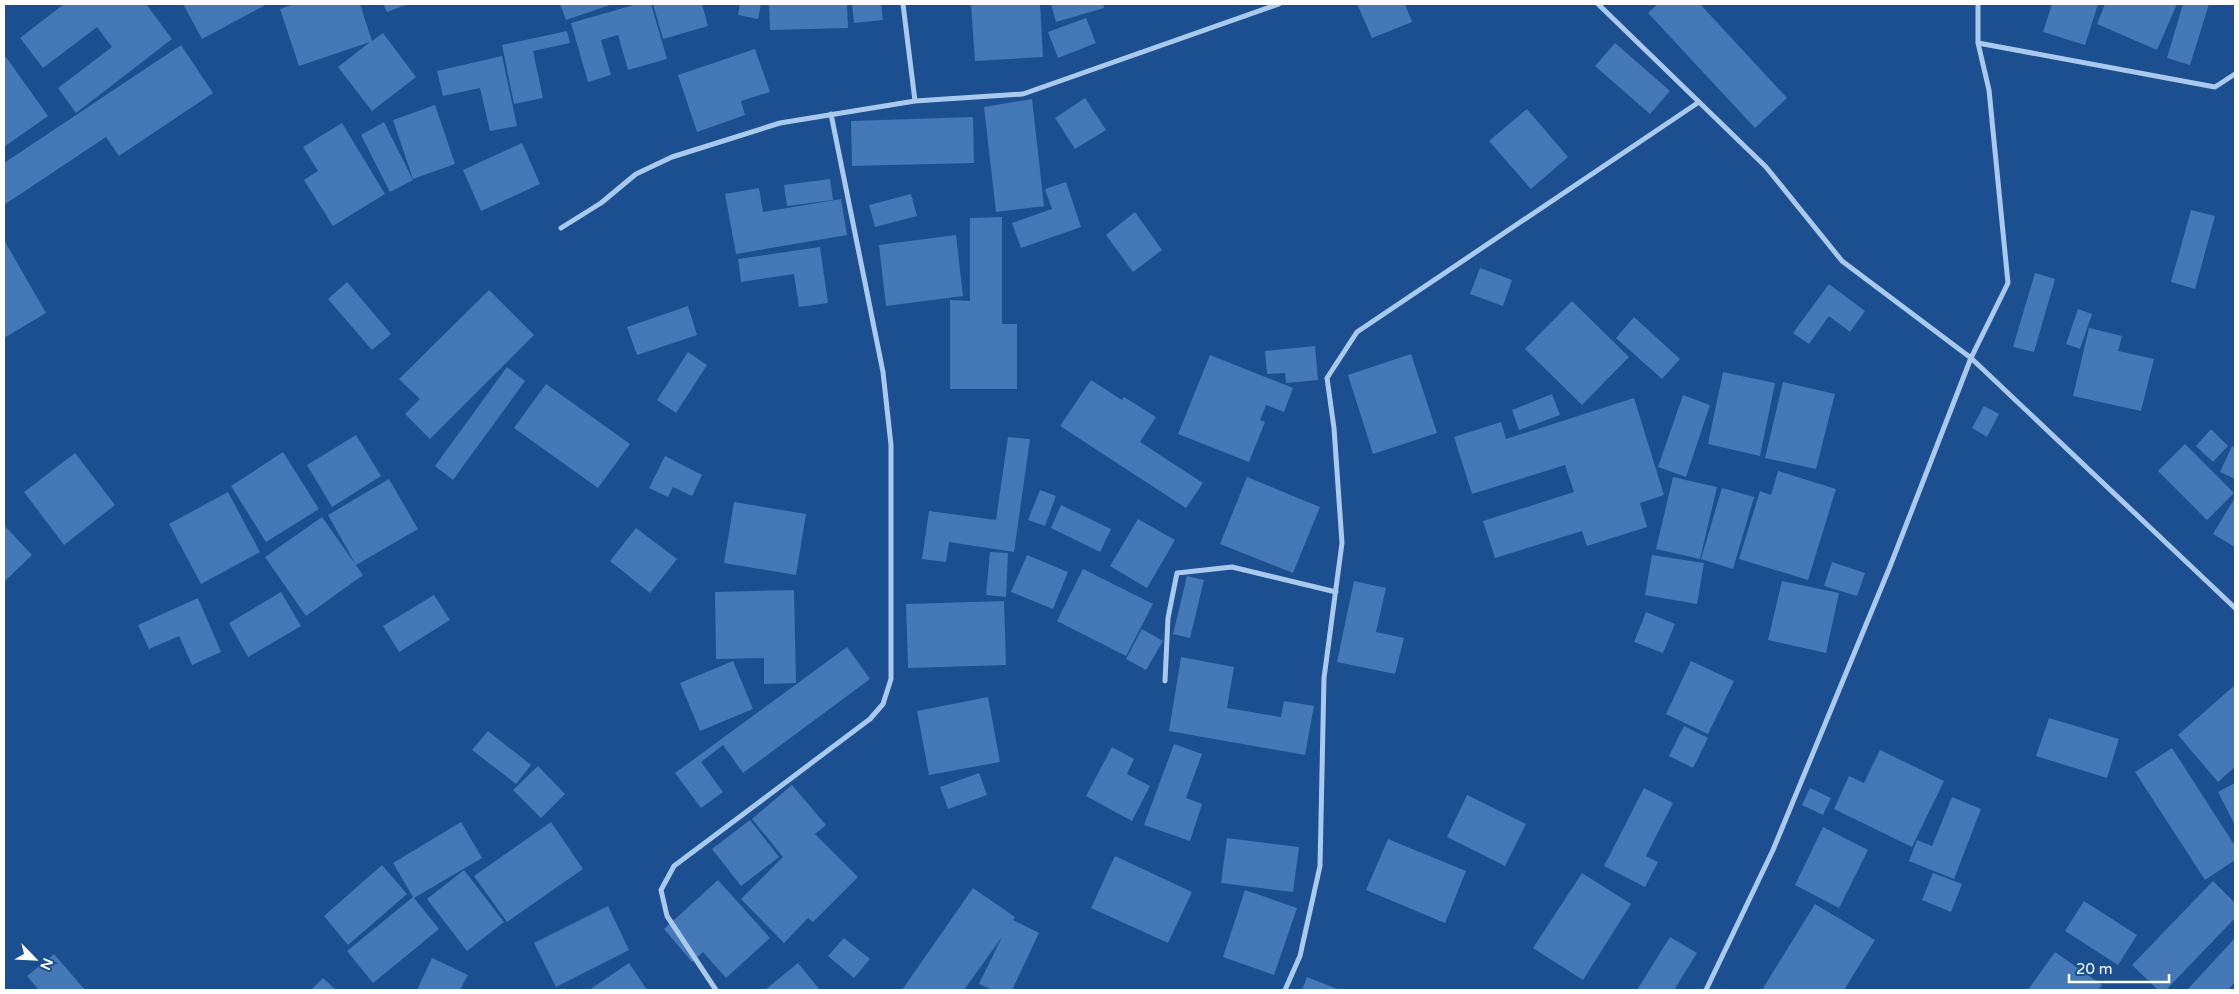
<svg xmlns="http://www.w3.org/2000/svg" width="2239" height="994" viewBox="0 0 2239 994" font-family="'Varela Round',sans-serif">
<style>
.building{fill:#4478b7}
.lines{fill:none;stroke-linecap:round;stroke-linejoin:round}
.minor{stroke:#a9c9ee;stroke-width:5}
</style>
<rect width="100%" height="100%" fill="#1b4f8f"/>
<path class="building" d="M64,4H146L172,39L76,113L58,88L112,47L97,27L43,68L20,38Z
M183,4H267L202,39Z
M294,4H360L372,41L383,33L416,77L372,111L338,67L370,42L299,66L280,9Z
M383,4H408L387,12Z
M560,4H613L566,20Z
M637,4H651L667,59L628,70L618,35L601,40L611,75L588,82L571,23Z
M653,4H702L708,26L663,39Z
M740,4H761L758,19L738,15Z
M769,4H847L848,28L770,30Z
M852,4H881L883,20L854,23Z
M971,4H1040L1043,57L975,61Z
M1051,4H1103L1104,8L1056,22Z
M1357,4H1405L1412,22L1372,38Z
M1658,4H1700L1787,98L1755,128L1648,13Z
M2052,4H2098L2085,45L2043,32Z
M2105,4H2177L2157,50L2097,24Z
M2183,4H2209L2190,65L2167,58Z
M1086,18L1096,43L1058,58L1048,32Z
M567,31L570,43L533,51L543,98L514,104L502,45Z
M1615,43L1670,91L1650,114L1595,66Z
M181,45L213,93L119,156L106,137L4,205V163Z
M755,49L770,92L741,101L745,115L697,132L678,75Z
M502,56L517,126L490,131L480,88L443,96L437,71Z
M6,57L48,116L4,147V58Z
M1085,98L1106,130L1075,149L1055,118Z
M1032,99L1044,206L996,212L984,107Z
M435,105L455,164L413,179L393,120Z
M1527,109L1568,157L1531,189L1489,141Z
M973,117L974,163L852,166L851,121Z
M384,122L413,180L390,192L361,135Z
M342,123L385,194L333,226L304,180L318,171L303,147Z
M522,143L540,184L481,211L463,170Z
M830,179L833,200L787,206L784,185Z
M1066,182L1081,227L1021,248L1012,223L1052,209L1045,189Z
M759,188L763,212L841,199L847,235L736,254L725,194Z
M911,194L917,216L875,227L869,205Z
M2191,210L2215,216L2195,289L2171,282Z
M1135,212L1162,250L1133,272L1106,235Z
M1002,217V324H1017V389H950V300L970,301V218Z
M956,235L963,296L886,306L879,245Z
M4,240L46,313L4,338Z
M820,247L828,303L799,307L794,274L741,282L738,259Z
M1480,268L1512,280L1503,306L1470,294Z
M2035,273L2055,279L2034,352L2013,347Z
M347,282L391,334L372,350L328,299Z
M1829,284L1865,311L1850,332L1829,316L1809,344L1793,333Z
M489,290L534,335L430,439L405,414L420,399L399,379Z
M1572,301L1629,357L1582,405L1525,349Z
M688,306L697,335L637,355L627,327Z
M2078,309L2092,314L2080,349L2066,344Z
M1634,317L1680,359L1662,379L1616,338Z
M2089,328L2122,336L2118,351L2154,359L2141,411L2073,396Z
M1315,346L1318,380L1286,383L1285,373L1267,374L1265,351Z
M688,352L707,365L676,413L657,400Z
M1411,354L1437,433L1373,454L1348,375Z
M1210,355L1293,388L1284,412L1266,405L1260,420L1265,422L1249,462L1178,434Z
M507,367L525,381L453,480L435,466Z
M1723,372L1775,383L1760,456L1708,444Z
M1091,380L1122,400L1124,397L1156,417L1140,442L1203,483L1186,508L1060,426Z
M1783,382L1835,394L1816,469L1765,458Z
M546,384L630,444L598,488L514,428Z
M1552,394L1560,415L1519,430L1512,410Z
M1683,395L1710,405L1686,477L1658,467Z
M1634,398L1664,495L1640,503L1647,527L1587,546L1582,531L1495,558L1483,521L1574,492L1565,465L1472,494L1454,437L1501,422L1506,439Z
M1984,406L1999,414L1987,437L1972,428Z
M2211,429L2228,446L2213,462L2196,446Z
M356,435L381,476L332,507L307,465Z
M1008,437L1030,439L1014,552L949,542L946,562L922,559L929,511L996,520Z
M2185,444L2234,493L2207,520L2158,471Z
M2232,446L2235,448V479L2220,472Z
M283,452L319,509L266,542L231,486Z
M75,453L115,505L64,545L24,492Z
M665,456L702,475L692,496L673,487L668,497L649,488Z
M1778,471L1836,489L1808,580L1739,559L1760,491L1771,495Z
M1247,477L1320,507L1293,573L1220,544Z
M1673,477L1717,487L1700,559L1656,549Z
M389,479L418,529L356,565L328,515Z
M1722,488L1754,497L1733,569L1701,559Z
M1040,490L1056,496L1045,526L1028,520Z
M228,492L260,552L201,584L169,524Z
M2234,499H2235V547L2213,534Z
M734,502L806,514L796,575L724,563Z
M1061,505L1111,529L1100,552L1051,528Z
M322,517L363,575L306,616L265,557Z
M1138,519L1175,540L1147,588L1110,566Z
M4,525L32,555L4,582Z
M636,528L677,559L650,593L610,561Z
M990,552L1008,553L1006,597L986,595Z
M1027,555L1068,572L1053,609L1011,592Z
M1652,555L1704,563L1697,604L1645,595Z
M1832,562L1865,573L1857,596L1824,586Z
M1083,569L1153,604L1126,656L1057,621Z
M1187,576L1204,580L1190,638L1173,634Z
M1354,581L1386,588L1376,632L1404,638L1395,674L1337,662Z
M1782,581L1839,593L1826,653L1768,640Z
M794,590L796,683L764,684V658L716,659L715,592Z
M281,592L301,626L248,657L229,623Z
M434,595L450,620L399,652L383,626Z
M198,598L221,652L192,665L179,636L149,649L138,625Z
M1004,601L1006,665L908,668L906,604Z
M1646,612L1675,624L1663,653L1634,642Z
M1142,629L1163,641L1146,670L1126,659Z
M847,647L870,679L743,773L723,745L701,762L723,792L701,808L675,773Z
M1181,657L1234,667L1227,708L1281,717L1284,701L1314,706L1305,755L1169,731Z
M733,661L753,709L700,731L680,683Z
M1691,661L1734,681L1708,734L1666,714Z
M2235,685V767L2218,782L2178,735Z
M988,697L1000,762L929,775L917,711Z
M2049,718L2119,739L2107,778L2036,756Z
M1684,726L1708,738L1693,768L1669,756Z
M488,731L531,765L516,784L472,750Z
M1174,744L1202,754L1186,798L1202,804L1190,841L1144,825Z
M1112,747L1134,759L1127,774L1150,786L1132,821L1086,796Z
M2172,748L2235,846V860L2205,880L2135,772Z
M1880,750L1944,781L1912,847L1834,809L1849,776L1864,783Z
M538,766L565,794L541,818L513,790Z
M979,773L987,795L948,809L940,787Z
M2235,783V825L2218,792Z
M792,785L826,825L815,834L858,877L813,922L808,918L784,943L741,899L783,857L752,819Z
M1644,788L1673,803L1646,856L1658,862L1645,887L1604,866Z
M1810,788L1831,798L1823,815L1802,805Z
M1467,795L1526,824L1505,866L1447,837Z
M1952,797L1981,809L1954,879L1909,861L1917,840L1932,846Z
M750,820L779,857L741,886L712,849Z
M461,822L482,858L414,898L439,929L373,983L347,951L413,897L393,863Z
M551,822L583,869L507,922L474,876Z
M1823,827L1868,850L1839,908L1795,885Z
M1227,838L1299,847L1293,892L1221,883Z
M1388,839L1466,871L1445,923L1366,890Z
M1115,856L1192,892L1168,943L1091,908Z
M382,865L407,894L348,945L324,916Z
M464,870L504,922L467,951L427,899Z
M1582,873L1631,904L1583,980L1533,948Z
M1933,873L1962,884L1951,912L1922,900Z
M718,880L770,938L726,978L703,952L692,962L664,929Z
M2213,881L2235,903V918L2166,990H2158L2132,965Z
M973,888L1015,917L1013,920L1039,933L1012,990H993L979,984L1002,937L964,990H902Z
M1245,890L1297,908L1274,975L1223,957Z
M2084,901L2137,935L2118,965L2065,931Z
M1815,904L1875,940L1844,990H1762Z
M608,906L629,950L556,987L534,943Z
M1670,937L1697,953L1674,990H1637Z
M844,938L870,959L854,978L828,956Z
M2235,938V982L2228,990H2187Z
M2055,952L2102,985L2098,990H2028Z
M54,954L85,990H39L27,976Z
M432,958L468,975L460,990H417Z
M629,963L647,990H589Z
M798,963L820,990H765Z
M1307,977L1340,990H1302Z
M323,978L336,990H311Z"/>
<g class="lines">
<path class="minor" d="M903,4L915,101
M1598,4L1766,167L1842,261L1971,358L2235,608
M1978,43L2215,87L2235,74
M561,228L601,203L636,174L672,157L780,123L915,101L1023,94L1279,4
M1165,681L1168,618L1177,573L1232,567L1336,592
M716,990L667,916L661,890L674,866L870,719L883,704L891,679V445L883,372L831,114
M1285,990L1300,956L1320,866L1324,678L1342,543L1334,428L1327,378L1357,332L1699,102
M1706,990L1773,850L1889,569L1971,358L2008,283L1989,90L1978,43V4"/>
</g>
<rect width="2239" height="994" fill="none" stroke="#ffffff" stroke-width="10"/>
<g transform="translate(35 959) rotate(114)" stroke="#1b4f8f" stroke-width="4" paint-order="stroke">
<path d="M0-4L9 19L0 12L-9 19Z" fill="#ffffff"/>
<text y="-8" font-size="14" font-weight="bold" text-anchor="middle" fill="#ffffff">N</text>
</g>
<path d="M2069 974v8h100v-8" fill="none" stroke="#ffffff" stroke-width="2.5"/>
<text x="2076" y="974" font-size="15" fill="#ffffff" stroke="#1b4f8f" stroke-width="4" paint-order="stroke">20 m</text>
</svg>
